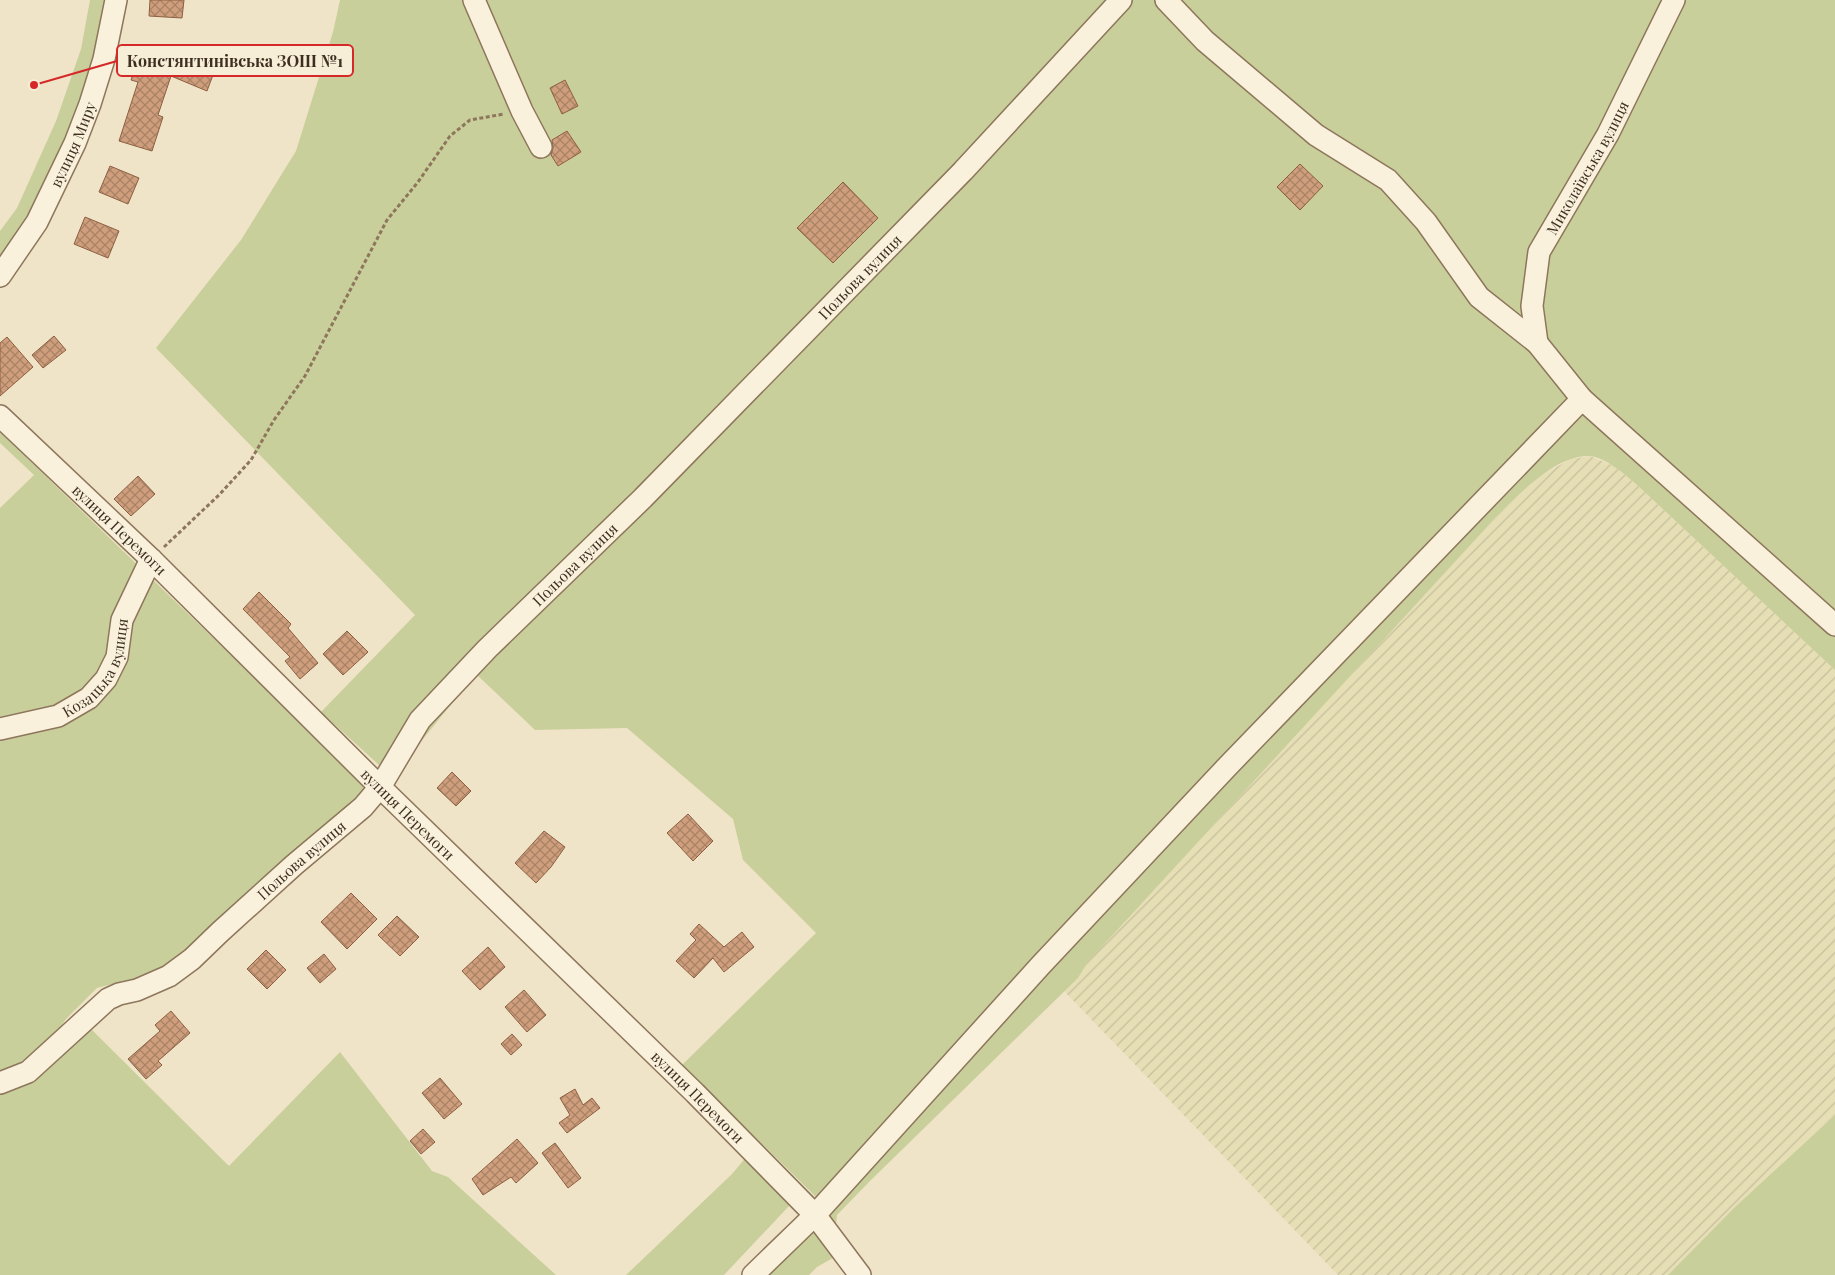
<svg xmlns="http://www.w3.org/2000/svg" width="1835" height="1275" viewBox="0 0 1835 1275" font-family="'Playfair Display',serif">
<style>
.farmland{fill:url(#farmland-furrows)}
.grass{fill:#c9cf9b}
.building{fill:url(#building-cross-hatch);stroke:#8d5f41}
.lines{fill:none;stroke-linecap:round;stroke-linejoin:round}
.minor-casing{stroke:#8d765c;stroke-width:24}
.path{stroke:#8d765c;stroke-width:3;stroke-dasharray:4 2.5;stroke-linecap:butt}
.minor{stroke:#faf1dc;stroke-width:21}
.labels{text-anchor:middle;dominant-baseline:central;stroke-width:4.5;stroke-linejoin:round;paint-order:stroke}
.street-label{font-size:15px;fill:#3d2e20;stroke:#f7eed8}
.leader{fill:none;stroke:#d62828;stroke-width:2}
.callout-dot{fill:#d62828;stroke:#f7eed8;stroke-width:2}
.callout{fill:#f7eed8;stroke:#d62828;stroke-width:2}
.callout-label{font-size:16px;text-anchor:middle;font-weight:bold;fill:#3d2e20}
</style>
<defs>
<pattern id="farmland-furrows" width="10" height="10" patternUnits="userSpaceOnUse" patternTransform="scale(1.25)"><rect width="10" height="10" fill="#e6deb5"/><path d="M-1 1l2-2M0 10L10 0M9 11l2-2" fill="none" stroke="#c6bf9b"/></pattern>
<pattern id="building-cross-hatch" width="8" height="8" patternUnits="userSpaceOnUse" patternTransform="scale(1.25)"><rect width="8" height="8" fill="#cf9f7d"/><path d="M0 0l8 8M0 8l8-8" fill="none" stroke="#a98266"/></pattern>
</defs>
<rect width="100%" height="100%" fill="#f0e4c8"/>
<path class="farmland" d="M1590,456L1614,466L1635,483L1835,670V1115L1735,1207L1668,1275H1338L1064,991L1078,978L1086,963L1497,516L1538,477L1571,459Z"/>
<path class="grass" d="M90,0H108L101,41L56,170L0,266V231L17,208L56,121L81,49Z
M340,0H1835V670L1635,483C1623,473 1605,457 1589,456C1555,455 1519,495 1497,516L1087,963L1078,978L870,1181L837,1215L836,1225L872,1275H853L838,1255L817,1267L809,1275H749L820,1201L682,1065L816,933L743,860L733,819L627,728L535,730L476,674L392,777L321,712L415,615L156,348L241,240L296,151L333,32Z
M0,432L363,783V798L194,948L141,982L124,981L97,988L66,1019L48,1044L0,1076V508L34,475L0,443Z
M90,1028L229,1166L340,1052L432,1171L448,1177L556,1275H0V1089Z
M1835,1115V1275H1668L1735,1207Z
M747,1156L790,1205L724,1275H626L732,1174Z"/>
<path class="building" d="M150,0H184L182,18L149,16Z
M142,49L213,75L207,91L171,76L158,115L163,117L152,151L119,141L138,82L131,80Z
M565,80L578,106L562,114L550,88Z
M567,131L581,152L558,166L551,155L553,148L552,140Z
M1300,164L1323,186L1300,210L1277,187Z
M110,166L139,178L128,204L99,192Z
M843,182L878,218L833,263L797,228Z
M85,217L119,231L108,258L74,244Z
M54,336L66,350L43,368L32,355Z
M7,337L33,367L0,396V343Z
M138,476L155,494L131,516L114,499Z
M259,592L291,624L288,628L318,663L300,679L285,661L290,657L243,609Z
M347,631L368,652L343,675L323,654Z
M452,772L471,791L456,806L437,788Z
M688,814L713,841L693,861L667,833Z
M544,831L565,847L551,867L536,883L515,863Z
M351,893L377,919L347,949L321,922Z
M397,916L419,937L400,956L378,935Z
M699,924L724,947L742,932L754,947L724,972L713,958L694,978L676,961L696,940L690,934Z
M488,947L505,967L480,990L462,971Z
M266,950L286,970L267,989L247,969Z
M324,954L336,969L320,983L307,968Z
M524,990L546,1015L527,1032L505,1007Z
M171,1011L190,1033L158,1061L162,1065L146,1079L128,1059L160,1031L155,1025Z
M512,1034L522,1045L511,1055L501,1044Z
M440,1078L462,1104L444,1119L422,1093Z
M575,1089L583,1105L592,1098L600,1108L567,1133L559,1123L570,1115L560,1098Z
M423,1129L435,1142L421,1154L410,1141Z
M517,1139L538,1163L516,1183L511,1177L483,1195L472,1179Z
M555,1143L581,1178L568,1188L542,1153Z"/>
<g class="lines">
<g class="minor-casing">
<g id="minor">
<path d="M474,0L522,111L541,147"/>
<path d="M1166,0L1205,41L1316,135L1388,180L1426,222L1479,297L1537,343L1582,399"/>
<path id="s1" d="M0,276L37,222L75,143L90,104L104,59L116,0"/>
<path id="s2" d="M1537,343L1532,306L1539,252L1608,134L1674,0"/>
<path id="s3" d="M0,416L151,559L380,787L695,1093L815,1215L860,1275"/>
<path id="s4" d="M0,729L58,716L89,698L106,679L117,657L122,620L151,559"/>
<path id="s5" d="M0,1083L28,1072L108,999L119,994L137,990L169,976L192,959L220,932L294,865L363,807L380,787L420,720L487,649L643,498L963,171L1121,0"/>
<path d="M753,1275L815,1215L1040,966L1225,769L1582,399L1835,625"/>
</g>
</g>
<path class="path" d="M164,547L220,494L251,460L274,420L305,376L387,220L418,182L450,136L470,120L504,114"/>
<use href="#minor" class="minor"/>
</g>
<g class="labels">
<g class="street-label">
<text stroke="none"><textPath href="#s1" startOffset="151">вулиця Миру</textPath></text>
<text stroke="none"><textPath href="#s2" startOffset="189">Миколаївська вулиця</textPath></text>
<text stroke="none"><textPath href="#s5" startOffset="1190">Польова вулиця</textPath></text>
<text stroke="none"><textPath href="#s3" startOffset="165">вулиця Перемоги</textPath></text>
<text stroke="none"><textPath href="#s5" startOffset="785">Польова вулиця</textPath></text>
<text stroke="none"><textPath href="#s4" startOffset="125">Козацька вулиця</textPath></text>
<text stroke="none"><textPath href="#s3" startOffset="570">вулиця Перемоги</textPath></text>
<text stroke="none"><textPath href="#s5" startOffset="380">Польова вулиця</textPath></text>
<text stroke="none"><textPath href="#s3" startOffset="975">вулиця Перемоги</textPath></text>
</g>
</g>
<path class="leader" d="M34 85L117 61"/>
<circle class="callout-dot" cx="34" cy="85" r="5"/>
<rect class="callout" x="117" y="45" width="236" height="31" rx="5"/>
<g class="callout-label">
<text x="235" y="67">Констянтинівська ЗОШ №1</text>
</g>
</svg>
